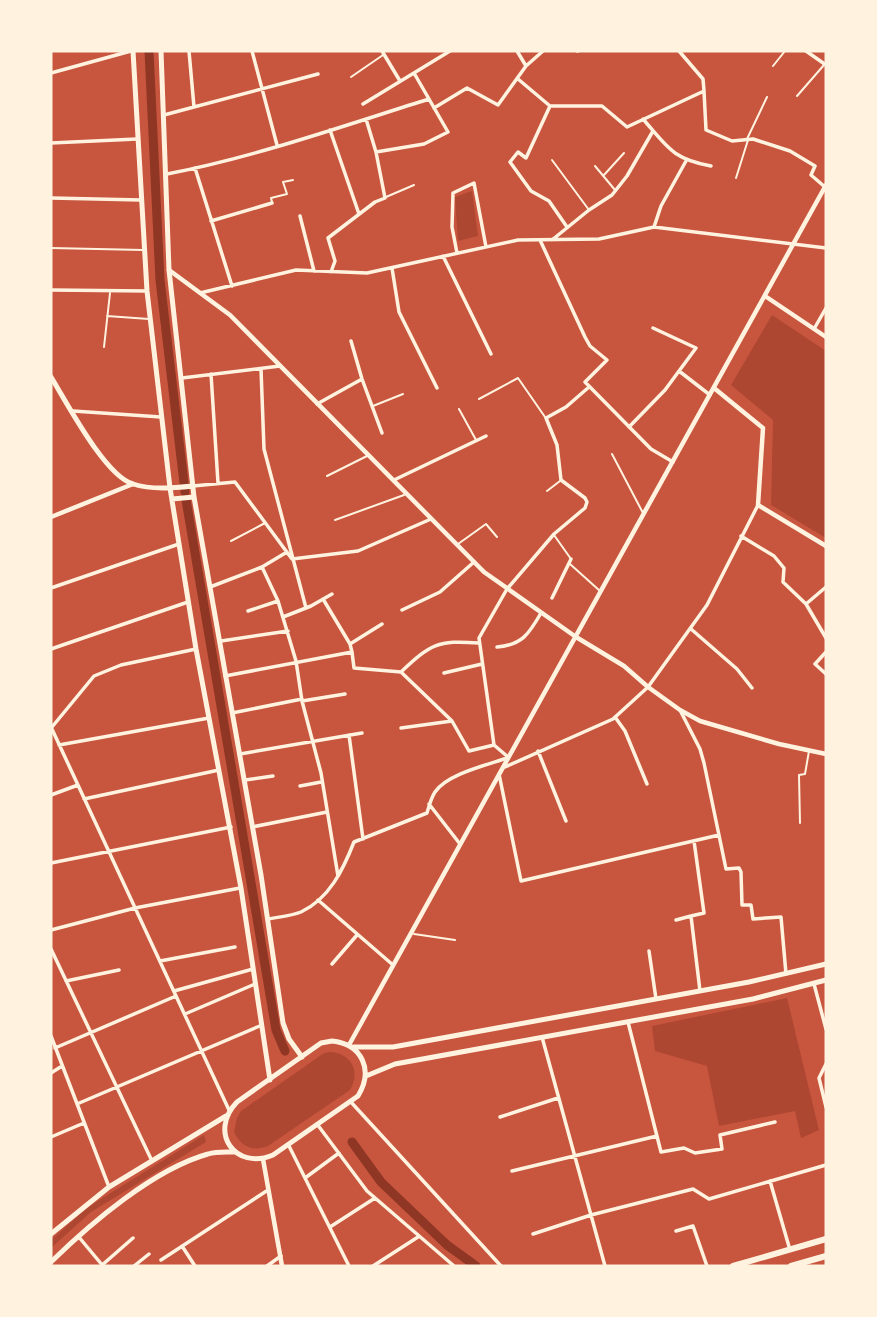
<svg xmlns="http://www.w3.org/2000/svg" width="877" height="1317" viewBox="0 0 877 1317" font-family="'Work Sans',sans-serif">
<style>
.green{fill:#ae4732}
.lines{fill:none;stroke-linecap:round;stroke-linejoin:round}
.canal{stroke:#8f3625;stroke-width:9}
.service{stroke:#fff3e0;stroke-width:2}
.minor{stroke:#fff3e0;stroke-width:3.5}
.tertiary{stroke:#fff3e0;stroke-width:4.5}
.secondary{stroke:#fff3e0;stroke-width:5}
.primary{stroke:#fff3e0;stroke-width:6}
</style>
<rect width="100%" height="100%" fill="#c8553d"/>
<path class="green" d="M472,191L478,236L458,241L455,197Z
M772,315L826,351V538L771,505L773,420L731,385Z
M787,998L819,1130L801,1138L795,1111L719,1126L707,1066L655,1051L652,1026Z
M330,1052C351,1053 361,1071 350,1090L268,1146C253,1152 241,1147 234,1132L237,1118L241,1111L324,1053Z
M204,1135L206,1142L91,1212L51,1248V1240L88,1207Z"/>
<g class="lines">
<path class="canal" d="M149,51L160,280L184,483
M185,491V492
M186,500L276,1030L285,1051
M352,1142L381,1182L447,1245L476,1266"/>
<path class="service" d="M773,66L785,51
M351,77L383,55
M797,96L824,65
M747,139L767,97
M552,160L589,210
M595,166L615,190
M604,175L624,153
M736,178L748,140
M386,197L414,185
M272,202L271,198L287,194L283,182L293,180
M51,248L143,250
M107,316L149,319
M104,347L110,293
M479,399L518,378L545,417
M373,406L403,394
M459,409L476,440
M612,454L643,513
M327,476L367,456
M547,491L560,481
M335,520L404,495
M554,535L571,559
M231,541L265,523
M458,544L486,524L497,537
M570,564L600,591
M800,823L799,775L805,774L809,751
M414,934L455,940"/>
<path class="minor" d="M189,51L194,107
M252,51L277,145
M382,51L400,81
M517,51L526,66
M577,51H578
M679,51L703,79L704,91
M806,51L826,65
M51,73L131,51
M518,79L550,106H602L627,127L704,91L706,130L732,141L753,139L790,151L815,166L811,175L825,187
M363,104L450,51
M550,106L526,158L518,152L510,162L531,191L549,201L567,227
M434,108L467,88L498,105L526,66L543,51
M164,115L318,74
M643,119C668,148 673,159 711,166
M330,130L359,214
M51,143L137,139
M376,152L424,144L448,132L414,73
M195,168L232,286
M167,174C255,157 343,126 429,99
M51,198L141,200
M300,216L314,271
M211,221L272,203
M654,227L661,206L686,161
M540,240L585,337L590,346L607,360L585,382L651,449L673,462
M552,240L589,210L612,195L627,176L653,131
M457,253L452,227L453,193L474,183L486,247
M443,256L491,354
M392,268L399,312L437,388
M331,272L335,261L328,238L375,202L385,198L376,152L366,119
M51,290L147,291
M200,293L296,270L367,273L518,240L599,239L654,227L826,248
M814,329L826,308
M351,341L362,379L382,433
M261,369L264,449L306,608
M679,371L710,395
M211,374L218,483
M182,378L280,366
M317,404L362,379
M73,411L161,417
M629,427L665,390L696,348L653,328
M394,480L486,436
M193,486L235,482L292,559L358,551L431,519
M741,536L774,556L784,568L783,582L806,604L826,638
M262,567L278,601L296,661L302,701L321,773L338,876
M210,587L262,567L287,552
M51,588L179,544
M552,598L571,559
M323,599L350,644
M806,604L826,587
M402,610L440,592L474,562
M248,611L278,601
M283,617L311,606L332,594
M691,629L737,669L752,688
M221,641L288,631
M350,644L382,624
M497,647C522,645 529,634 541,613
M51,649L188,602
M352,652L354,668L401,672L452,721L469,751L494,745
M826,652L815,664L826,674
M401,672C431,644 437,640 479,643
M444,673L482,664
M225,676L352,652L350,644
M302,701L345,694
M681,712L700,749L704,763L726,869L739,868L741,872L742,905H751L753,919L781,917L786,974
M232,713L302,699
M615,717L625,731L647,784
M51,727L229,1110
M52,727L94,676L121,665L196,649
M401,728L452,721
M349,735L363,839
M59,745L209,718
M494,745L479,638L507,589L554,534L585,508L587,502L585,498L561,480L557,445L546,418L566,407L589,387
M494,745L508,757
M538,751L566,821
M240,754L362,733
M505,767L613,719L648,687L707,605L758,505
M499,774L521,881L719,835
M245,780L273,776
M300,786L321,782
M51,795L78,785
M84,799L219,770
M429,804L460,844
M252,827L327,812
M694,841L704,913L691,916L700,991
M51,863L231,827
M318,900L393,965
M268,919C278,917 291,916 301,912C329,899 343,870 354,842L427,813C429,806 431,798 435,792C447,774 487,765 507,758
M676,920L691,916
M51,930L135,908L240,888
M51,949L152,1161
M649,951L656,999
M160,961L235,947
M332,964L357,935
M66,981L119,970
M814,984L826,1029
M174,991L253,969
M185,1014L255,984
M628,1022L661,1152L684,1148L695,1153L722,1149L720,1135L775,1122
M51,1036L109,1187
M542,1037L605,1266
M55,1048L176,996
M826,1064L819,1078L826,1107
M51,1073L62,1066
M350,1101L501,1266
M77,1104L262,1025
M500,1117L558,1098
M317,1124L367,1191L454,1266
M51,1137L84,1123
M288,1144L349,1266
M512,1171L657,1136
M305,1178L339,1153
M770,1181L790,1250
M330,1227L375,1198
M676,1231L693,1226L707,1266
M533,1234L591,1215L693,1189L709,1199L826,1165
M78,1236L103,1266
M182,1246L195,1266
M161,1260L268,1190
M101,1266L133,1238
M134,1266L149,1254
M267,1266L281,1256
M373,1266L418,1237"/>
<path class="tertiary" d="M169,270L230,315L484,572L576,637L624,666L648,687L680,710L700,721L779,744L826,754
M765,296L826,337
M714,388L763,428L758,505L826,546
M51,517L133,484
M349,1045L826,185
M263,1159L282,1266"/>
<path class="secondary" d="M133,51L147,291L170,488L196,649L241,888L270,1080
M161,51L169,270L194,497L261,875L283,1023L289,1039L302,1057
M51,377C67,403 105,476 133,484C151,490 174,488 193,486
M172,499L194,497
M332,1041C362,1044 374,1070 358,1096L273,1155C235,1171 208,1132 237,1102L321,1043Z
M353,1047H393L749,982L826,964
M366,1076L395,1064L753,999L826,980
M51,1234L109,1187L226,1116
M51,1262C91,1223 154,1169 208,1154C217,1151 227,1152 236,1152"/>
<path class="primary" d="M733,1266L826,1239
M791,1266L826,1256"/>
</g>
<rect width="877" height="1317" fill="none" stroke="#fff3e0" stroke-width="105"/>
</svg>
